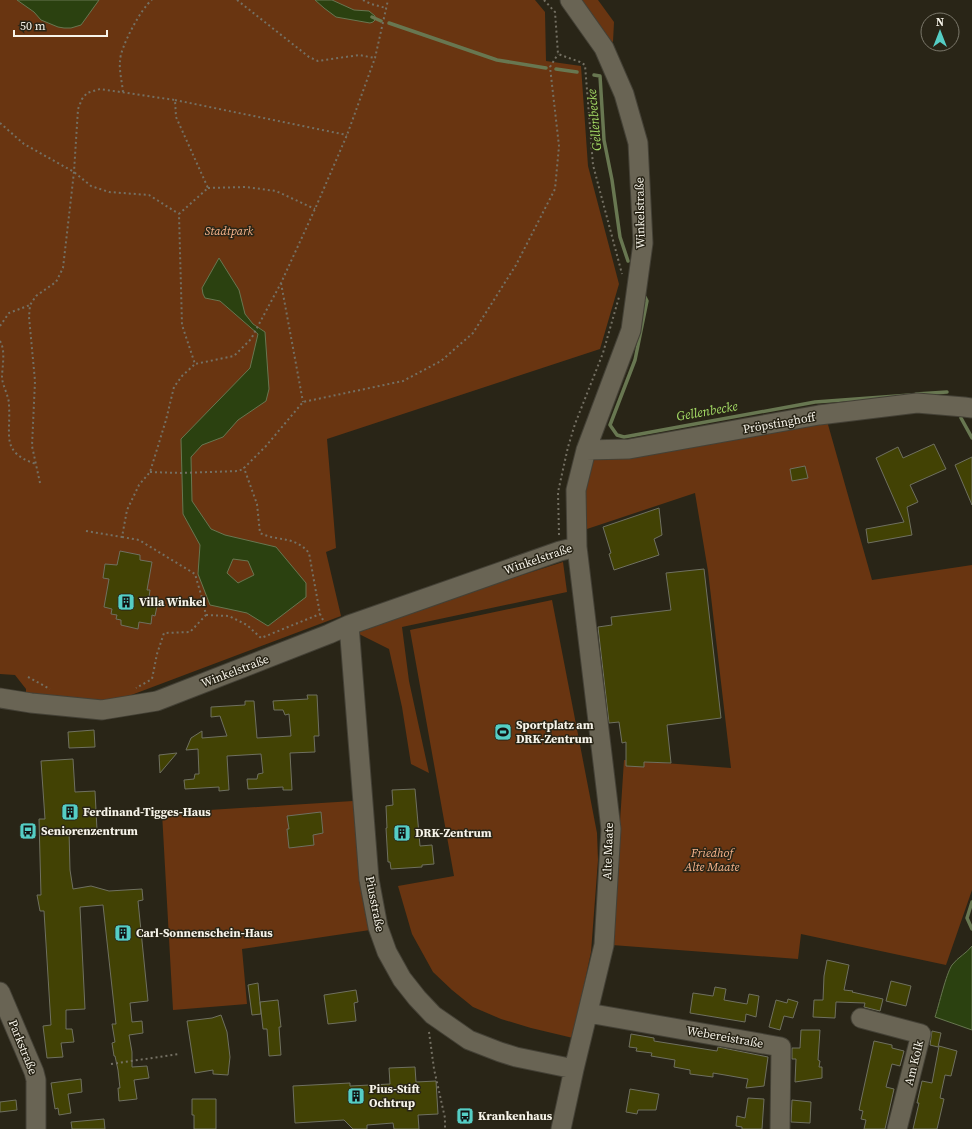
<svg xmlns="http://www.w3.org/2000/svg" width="972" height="1129" viewBox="0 0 972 1129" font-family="'Source Serif 4',serif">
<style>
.green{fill:#693511}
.water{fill:#2b4110;stroke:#687751;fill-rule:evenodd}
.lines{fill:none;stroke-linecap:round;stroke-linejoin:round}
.stream{stroke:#687751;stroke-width:3.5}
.building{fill:#424204;stroke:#6f7060}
.minor-casing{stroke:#444136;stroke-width:21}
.path{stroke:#747063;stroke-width:2;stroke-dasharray:2 3;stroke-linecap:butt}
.minor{stroke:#696454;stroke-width:19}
.labels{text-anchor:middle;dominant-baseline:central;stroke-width:3;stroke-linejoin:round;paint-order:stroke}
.street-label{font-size:12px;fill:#f7f4ea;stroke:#292517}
.park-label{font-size:12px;font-style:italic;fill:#f8b48b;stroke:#292517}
.poi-label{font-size:12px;font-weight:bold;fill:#f7f4ea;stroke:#292517;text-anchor:start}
.water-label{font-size:13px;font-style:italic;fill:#a5dd66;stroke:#292517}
</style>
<rect width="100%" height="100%" fill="#292517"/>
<path class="green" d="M0,0H535L545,12L546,61L581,66L588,166L619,284L600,349L327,439L336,548L326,552L341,616L126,697L101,701L26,695V689L15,675L0,674Z
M579,0H598L614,22L613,42L603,38Z
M827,421L872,580L972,565V890L946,965L801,934L798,959L612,945L624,760L731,768L708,571L695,493L584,530L582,486L589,461Z
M563,562L567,592L402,627L409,681L429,773L411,764L402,707L389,649L359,634L356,628Z
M552,600L597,833L598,860L591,952L573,1038L531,1028L501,1019L473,1007L452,990L433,972L412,934L398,886L454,876L410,630Z
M353,801L362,887L370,930L242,949L247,1004L173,1010L162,813Z"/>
<path class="water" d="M17,0H99L81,25L71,28H64L58,27L41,20L34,12Z
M315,0H332L354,10L369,11L375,16V20L373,22L370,23L336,17L324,8Z
M219,258L239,290L245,314L253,324L265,332L269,389L266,401L238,420L223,437L202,445L191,457L192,501L211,529L225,535L276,547L306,583V597L268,626L247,613L210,605L198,574L200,545L183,514L181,439L250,368L258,334L220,301L205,298L203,294L202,288ZM233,559L248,561L254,575L238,583L227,573Z
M972,946V1030L935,1017C939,1005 946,974 952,965C958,957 967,953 972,946Z"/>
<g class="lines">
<path class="stream" d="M372,17L381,21
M389,23L497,60L546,68
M556,69L577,72
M594,75L600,76L604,140L612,180L620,237L628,261
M645,297L647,301L635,360L610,425L617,435L624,437L815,402L910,395
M916,394L947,392
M961,418L972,438
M972,902L967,918L972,929"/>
</g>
<path class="building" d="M934,444L946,469L910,485L918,502L907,507L912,535L868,543L866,529L904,522L876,458L898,447L903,458Z
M972,457V505L955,465Z
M805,466L808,478L792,481L790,469Z
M659,508L662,535L654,539L659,555L614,570L609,554L611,553L603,527Z
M120,551L140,555V560L152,562L147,590H150L149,597L155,598L154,604L157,606L155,616L152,615L151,624L139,622L138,629L121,625V620L116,619L117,615L111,614L112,609L104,607L109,579L103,578L105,564L117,565Z
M704,569L721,718L667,725L671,763L644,762V767L626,766V742L622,743L619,722L609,723L598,627L612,625L611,617L671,610L666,573Z
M307,695H317L319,736H314L315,752L290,753L292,790H283V787L248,789L247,779H257L258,774L263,773L261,754L227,756L229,790L219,791V787L185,789L184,780L194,779L195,774H199L198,749L186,750L191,738L202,731V738L227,736L220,716L211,717V707L245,705V701H254L257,738L291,736L289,714L285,715L283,710H274L273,701L308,699Z
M94,730L95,747L69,748L68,732Z
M177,753L160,773L159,755Z
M73,759L75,792L95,791L97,830L69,831L70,870L73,889L91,886L109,891L142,889L143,900L138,901L148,1001L130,1003L132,1022L142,1021L143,1033L129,1035L132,1052V1067L147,1066L149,1078L134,1080L137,1099L119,1101L118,1088H120L118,1070L115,1056H114L112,1043L115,1042L112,1024H116L103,905L80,907L85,1009L66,1010V1029H72L74,1042L61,1043L63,1057L47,1058L43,1026L51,1025L44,911H40L37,895H41L39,819H45L41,761Z
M415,789L420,846L432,845L434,864L422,865V867L391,869L390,862H388L386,828H387L386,806L393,805L392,790Z
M321,812L323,833L313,835L314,845L289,848L287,829H289L287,816Z
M827,960L849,965L844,990L853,991L852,992L883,999L880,1011L864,1007L865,1003L836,1002L835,1018L813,1017L814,1000H823L824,976Z
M891,981L911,986L906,1006L886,1001Z
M258,983L261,1014L252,1015L248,985Z
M715,987L726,989L724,1000L747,1004L749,994L759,996L756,1017L746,1014L745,1022L690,1013L693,993L713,996Z
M356,990L358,1002L354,1003L356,1021L328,1024L324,995Z
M788,999L798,1002L793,1018L784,1016L780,1030L769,1027L776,1000L787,1003Z
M278,1000L281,1027H279L281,1055L269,1056L267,1029H263L260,1002Z
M221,1015L227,1032L230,1057L228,1075L213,1074V1070L195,1073L187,1021L212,1018Z
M801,1030H820L818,1060L820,1061L819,1067H822V1078L795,1082L796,1059H792V1048H800Z
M932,1031L941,1033L938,1047L930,1045Z
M631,1034L654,1038V1041L717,1051L718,1047L768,1057L764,1086L746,1088L748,1079L725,1075L713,1073V1077L690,1074V1070L674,1067L675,1060L651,1056L652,1053L636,1051L637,1048L629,1047Z
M874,1041L892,1045V1048L904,1051L900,1066L892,1064L886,1087L894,1089L885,1129H864L866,1120L861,1119L863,1111L859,1110Z
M939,1046L957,1051L951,1076L945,1075L940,1098L944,1099L937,1129H913L919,1103H917L922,1081L932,1083Z
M415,1067L416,1082L436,1081L438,1114L418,1115L419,1129H394L393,1123L367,1125V1129H353L344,1120L295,1123L293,1086L350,1083V1086L390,1084L389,1068Z
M81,1079L82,1092L68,1094L71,1113L59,1115L58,1108L55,1109L51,1083Z
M630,1089L659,1094L656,1110H638L637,1114L626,1112Z
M748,1098L764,1099L762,1129H742V1127L736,1126L737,1116L745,1118Z
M192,1099H216V1129H194V1115H192Z
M16,1100L17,1110L0,1112V1102Z
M792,1100L811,1102L810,1123L791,1122Z
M104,1119L105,1129H72L71,1122Z"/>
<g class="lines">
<g class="minor-casing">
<path id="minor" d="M586,450L629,449L819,415L917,403L964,407L972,408
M349,625L369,879L378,927L387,952L402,979L417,998L433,1015L469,1040L500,1052L516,1057L574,1069
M0,698L31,703L102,710L157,701L329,634L349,625L560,551L577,547
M0,992L34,1072L36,1080V1129
M588,1013L781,1047L780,1129
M861,1018L921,1034L897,1129
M561,1129L574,1069L604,945L611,829L577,547L576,490L586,450L631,330L643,243L638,143L624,94L604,48L570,0"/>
</g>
<path class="path" d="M237,0L309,57L318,61L359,55L375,58
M363,0L371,4L386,8
M544,0L555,12L558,54L580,62L585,65L593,165L622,274
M123,92C122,82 119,70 120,61C120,48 141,8 152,0
M175,100L347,135
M0,123L24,144L74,172L91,186L109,192L149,195L179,214
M208,188L246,187L276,191L315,209
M281,283L303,402
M0,326L9,313L30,305
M0,341C6,351 2,367 2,378C3,387 9,396 9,405C11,436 0,452 36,464
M150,472L181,473L239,471L244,468
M40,483L32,446L35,381L29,317L30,305L36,296L56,282L63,268L74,172L78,109L82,99L87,93L100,89L175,100L176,117L208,188L179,214L182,325L195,364L234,356L251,339L281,283L315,209L347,135L375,58L388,0
M86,531L122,537L127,510L139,485L150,472L166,420L174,387L182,376L195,364
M559,535L558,492L568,447L575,424L603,353L619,297
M122,537L139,540L195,574L202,598L206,615L190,632L164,633L157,654L152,679L136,688
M206,615L229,616L247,625L261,638L320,614
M323,620L320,614L309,553C294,535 278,542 260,533L257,504L244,468L266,446L303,402L403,381L441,361L473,333L516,265L555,189L559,146L550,67L558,54
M28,677L50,689
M429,1032L434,1069L445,1118V1129
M111,1064L179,1054"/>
<use href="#minor" class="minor"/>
</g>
<defs>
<g id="building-square" transform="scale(0.9)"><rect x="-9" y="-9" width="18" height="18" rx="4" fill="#55cec5" stroke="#292517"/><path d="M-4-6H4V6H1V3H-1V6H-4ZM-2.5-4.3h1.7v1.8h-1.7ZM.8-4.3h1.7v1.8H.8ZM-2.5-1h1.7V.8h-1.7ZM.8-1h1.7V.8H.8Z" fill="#111"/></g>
<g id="stadium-square" transform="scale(0.9)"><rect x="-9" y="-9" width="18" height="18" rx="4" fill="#55cec5" stroke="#292517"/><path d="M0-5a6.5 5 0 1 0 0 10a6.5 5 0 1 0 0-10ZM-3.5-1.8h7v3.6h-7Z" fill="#111"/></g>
<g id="bus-square" transform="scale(0.9)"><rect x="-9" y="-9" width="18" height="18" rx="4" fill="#55cec5" stroke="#292517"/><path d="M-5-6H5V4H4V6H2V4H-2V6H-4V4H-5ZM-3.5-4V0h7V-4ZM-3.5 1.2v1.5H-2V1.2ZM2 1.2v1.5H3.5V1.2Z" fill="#111"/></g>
</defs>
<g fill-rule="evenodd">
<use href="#building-square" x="126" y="602"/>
<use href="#stadium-square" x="503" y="732"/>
<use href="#building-square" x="70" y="812"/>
<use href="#bus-square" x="28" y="831"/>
<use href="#building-square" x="402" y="833"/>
<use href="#building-square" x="123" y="933"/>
<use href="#building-square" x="356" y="1096"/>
<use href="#bus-square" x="465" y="1116"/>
</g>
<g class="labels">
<g class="street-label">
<text transform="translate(640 213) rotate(-91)">Winkelstraße</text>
<text transform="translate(779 423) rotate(-10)">Pröpstinghoff</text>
<text transform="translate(538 559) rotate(-19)">Winkelstraße</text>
<text transform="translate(235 671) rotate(-21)">Winkelstraße</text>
<text transform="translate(608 851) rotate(-88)">Alte Maate</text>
<text transform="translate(375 904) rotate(79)">Piusstraße</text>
<text transform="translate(725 1037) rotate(10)">Webereistraße</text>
<text transform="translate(23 1047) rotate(68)">Parkstraße</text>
<text transform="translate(914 1063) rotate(-76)">Am Kolk</text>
</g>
<g class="park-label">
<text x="229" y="231">Stadtpark</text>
<text x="712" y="853">Friedhof<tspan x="712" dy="14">Alte Maate</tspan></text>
</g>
<g class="poi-label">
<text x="139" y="602">Villa Winkel</text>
<text x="516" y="725">Sportplatz am<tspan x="516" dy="14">DRK-Zentrum</tspan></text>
<text x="83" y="812">Ferdinand-Tigges-Haus</text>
<text x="41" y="831">Seniorenzentrum</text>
<text x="415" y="833">DRK-Zentrum</text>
<text x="136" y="933">Carl-Sonnenschein-Haus</text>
<text x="369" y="1089">Pius-Stift<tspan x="369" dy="14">Ochtrup</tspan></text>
<text x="478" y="1116">Krankenhaus</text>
</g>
<g class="water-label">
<text transform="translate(594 120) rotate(-95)">Gellenbecke</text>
<text transform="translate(707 411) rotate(-10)">Gellenbecke</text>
</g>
</g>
<g transform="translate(940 32)"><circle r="19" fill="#292517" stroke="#7b786b"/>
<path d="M0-3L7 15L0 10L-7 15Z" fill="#55cec5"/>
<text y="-6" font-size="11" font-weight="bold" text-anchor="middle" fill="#f7f4ea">N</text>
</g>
<path d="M14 30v6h93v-6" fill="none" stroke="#f7f4ea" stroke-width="2"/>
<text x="20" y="30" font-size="12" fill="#f7f4ea" stroke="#292517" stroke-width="3" paint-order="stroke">50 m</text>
</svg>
